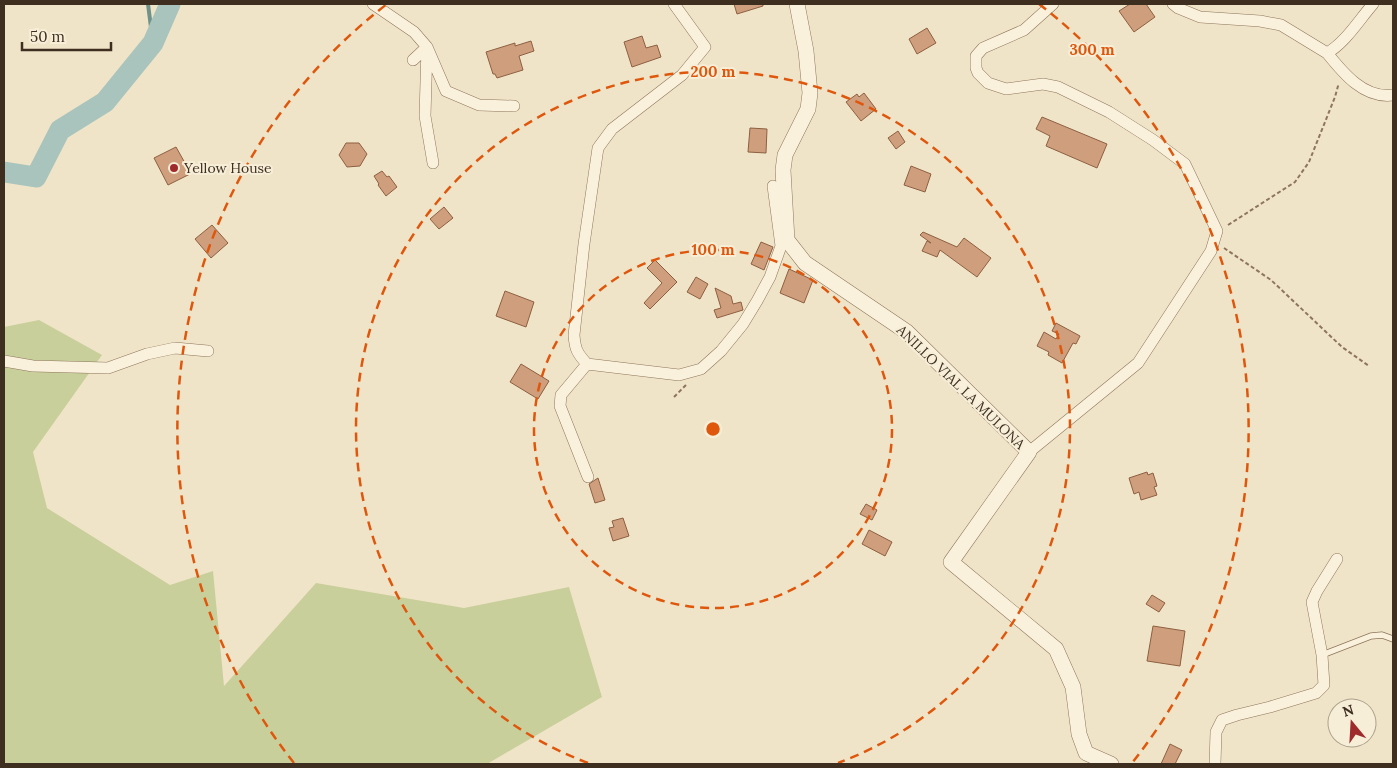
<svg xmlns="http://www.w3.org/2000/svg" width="1397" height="768" viewBox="0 0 1397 768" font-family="Lora,serif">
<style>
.green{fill:#c9cf9b}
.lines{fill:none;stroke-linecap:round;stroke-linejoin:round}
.stream{stroke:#6f938a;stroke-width:4}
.river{stroke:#a9c4bc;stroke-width:21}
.building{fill:#cf9f7d;stroke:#8d5f41}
.service-casing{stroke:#8d765c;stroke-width:7}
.minor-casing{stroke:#8d765c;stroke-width:12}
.tertiary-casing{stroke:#8d765c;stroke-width:16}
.path{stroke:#8d765c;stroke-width:2;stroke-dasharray:4 2.5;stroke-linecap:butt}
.service{stroke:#faf1dc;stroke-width:5.5}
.minor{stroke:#faf1dc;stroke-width:11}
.tertiary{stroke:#faf1dc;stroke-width:15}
.ring{fill:none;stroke:#df570d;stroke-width:2.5;stroke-dasharray:9 6}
.poi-dot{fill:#9e2a2b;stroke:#f7eed8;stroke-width:2}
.labels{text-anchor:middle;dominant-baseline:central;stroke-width:4;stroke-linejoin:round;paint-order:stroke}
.poi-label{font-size:14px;fill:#3d2e20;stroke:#f7eed8;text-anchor:start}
.street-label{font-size:14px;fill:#3d2e20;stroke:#f7eed8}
.centre{fill:#df570d;stroke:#f7eed8;stroke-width:2.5}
.ring-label{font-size:15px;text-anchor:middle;font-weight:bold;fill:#df570d;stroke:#f7eed8;stroke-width:4;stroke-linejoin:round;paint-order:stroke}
</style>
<rect width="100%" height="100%" fill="#f0e4c8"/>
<path class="green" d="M39,320L102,355L33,452L47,508L170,585L213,571L224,686L316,583L464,608L569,587L602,697L487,764H4V327Z"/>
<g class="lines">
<path class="stream" d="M148,4L153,43"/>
<path class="river" d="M4,172L36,177L60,130L105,102L153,43L170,4"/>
</g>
<path class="building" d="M734,4H763V6L737,14Z
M1130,4H1146L1155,17L1134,32L1119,11Z
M927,28L936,43L917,54L909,39Z
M642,36L646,48L657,45L661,57L632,67L624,42Z
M531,41L534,51L519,56L523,70L497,78L495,74H493L486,52L515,43V46Z
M864,93L876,109L861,121L846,102L857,94L859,97Z
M1042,117L1107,144L1097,168L1046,146L1050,136L1036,129Z
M750,128L767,129L766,153L748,152Z
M898,131L905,142L896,149L888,138Z
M346,143H359L367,154L360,166L347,167L339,155Z
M176,147L185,163L186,162L192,173L168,185L154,158Z
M911,166L931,174L925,192L904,185Z
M382,171L387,177L389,176L397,187L386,196L378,185L379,184L374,176Z
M444,207L453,218L439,229L430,219Z
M212,225L228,243L211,258L195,239Z
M923,232L957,247L964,238L991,258L977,277L940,250L937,257L922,251L927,241L931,243L920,235Z
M761,242L773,247L764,270L751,264Z
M655,260L677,282L650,309L644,303L662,283L647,268Z
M789,269L813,280L804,303L780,293Z
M696,277L708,284L700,299L687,292Z
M715,288L731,296L733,304L741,302L743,310L717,318L714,310L721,308Z
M505,291L534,302L526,327L496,316Z
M1056,323L1080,336L1076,344L1073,343L1062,363L1048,355L1049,352L1037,346L1044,332L1056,339L1059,334L1052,331Z
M521,364L549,381L538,399L510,382Z
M1147,472L1148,475L1153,473L1157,486L1154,487L1157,495L1141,500L1139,492L1134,494L1129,478Z
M598,478L605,500L595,503L589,484Z
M866,504L877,510L872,520L860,514Z
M623,518L629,536L613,541L609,528L614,527L612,521Z
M869,530L892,542L885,556L862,544Z
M1152,595L1165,603L1159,612L1146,604Z
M1153,626L1185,631L1180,666L1147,661Z
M1170,744L1182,750L1175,764H1161Z"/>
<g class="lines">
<g class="service-casing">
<path id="service" d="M1322,655L1371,636L1382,635L1393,639"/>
</g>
<g class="minor-casing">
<path id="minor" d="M373,4L414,32L427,47L425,116L433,163
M674,4L705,47L682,75L612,129L598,148L584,244L574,335C575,349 577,353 587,364L679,375L701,369L721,351L743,324L757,301L770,277L781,246L787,240
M1173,4L1178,8L1200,17L1260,21L1281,25L1327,53C1345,43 1359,20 1373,4
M1327,53C1343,73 1364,99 1393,95
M413,60L427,47L446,91L479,105L514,106
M773,186L781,246
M4,361L33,366L108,368L147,354L175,348L208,351
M587,364L561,395L560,406L588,477
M1029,452L1138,363L1211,251L1217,231L1185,164L1153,140L1109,112L1058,87L1043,84L1006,89L988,83L978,73L976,68V56L983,48L1024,30L1053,4
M1215,764L1216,732L1222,720L1237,715L1270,707L1316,693L1324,685L1322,655L1312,602L1317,591L1337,559"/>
</g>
<g class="tertiary-casing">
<path id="tertiary" d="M797,4L806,51L810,93L808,109L785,155L783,170L787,240L805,263L907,332L1029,452L951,562L1056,649L1073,687L1079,734L1086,753L1111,764"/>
</g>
<path class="path" d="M1228,225L1295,182L1309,162L1335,97L1338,86V84
M1224,248L1271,280L1342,347L1369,366
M674,397L686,385"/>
<use href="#service" class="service"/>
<use href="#minor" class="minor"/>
<use href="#tertiary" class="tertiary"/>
</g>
<g class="ring">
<circle cx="713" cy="429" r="179"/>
<path d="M588 763A357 357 0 1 1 838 763"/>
<path d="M294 763A536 536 0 0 1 387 4M1039 4A536 536 0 0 1 1132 763"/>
</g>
<circle class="poi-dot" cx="174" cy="168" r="5"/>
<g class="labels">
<g class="poi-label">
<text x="184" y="168">Yellow House</text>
</g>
<g class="street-label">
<text transform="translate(961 387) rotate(44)">ANILLO VIAL LA MULONA</text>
</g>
</g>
<circle cx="713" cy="429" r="8" class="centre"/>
<g class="ring-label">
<text x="1092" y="55">300 m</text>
<text x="713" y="77">200 m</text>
<text x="713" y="255">100 m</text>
</g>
<rect width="1397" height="768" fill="none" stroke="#3d2e20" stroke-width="10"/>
<g transform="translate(1352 723) rotate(342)"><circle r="24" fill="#f7eed8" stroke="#ada18e"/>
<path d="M0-4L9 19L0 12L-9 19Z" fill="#9e2a2b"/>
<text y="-8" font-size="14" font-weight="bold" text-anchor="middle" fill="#3d2e20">N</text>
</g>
<path d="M22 42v8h89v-8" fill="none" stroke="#3d2e20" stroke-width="2.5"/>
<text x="30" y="42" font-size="15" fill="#3d2e20" stroke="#f7eed8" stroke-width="4" paint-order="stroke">50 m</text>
</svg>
